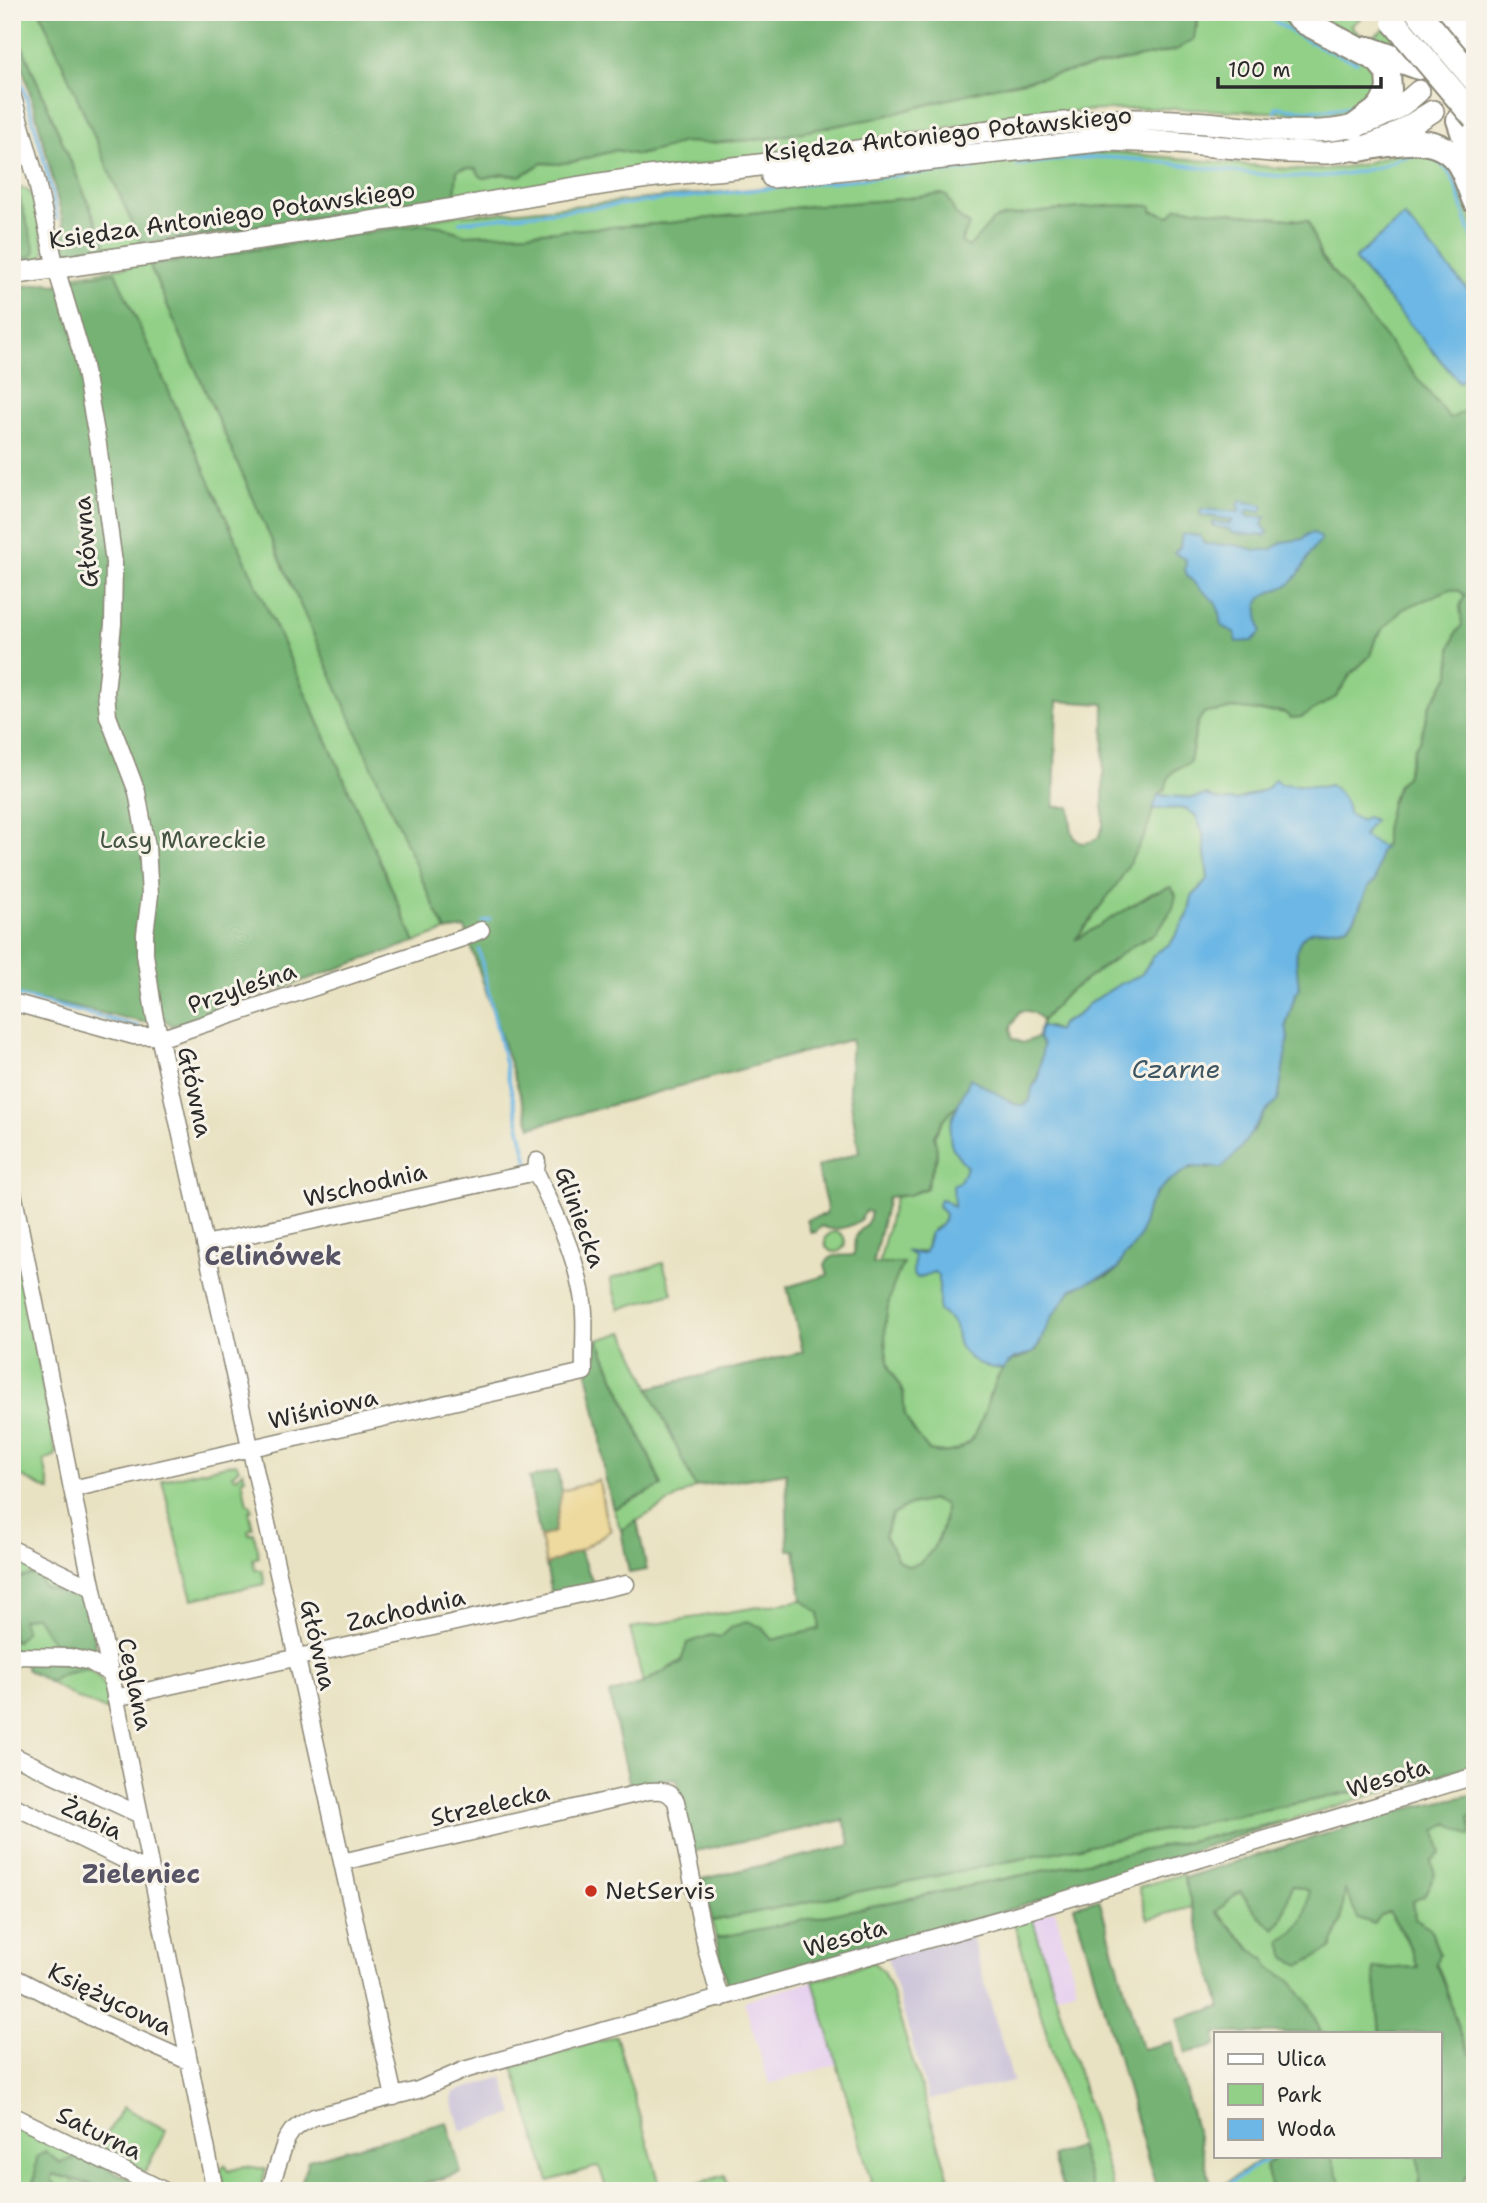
<svg xmlns="http://www.w3.org/2000/svg" width="1487" height="2203" viewBox="0 0 1487 2203" font-family="'Shantell Sans',sans-serif">
<style>
.built{fill:#e7d2ef}
.industrial{fill:#c8bfd8}
.green{fill:#91d086;stroke:#5e7e58;stroke-width:2}
.forest{fill:#74b273;stroke:#506e4f;stroke-width:2;fill-rule:evenodd}
.sand{fill:#eeda9e;stroke:#8c8264;stroke-width:2}
.water{fill:#6cb7e5;stroke:#4c7188;stroke-width:2}
.lines{fill:none;stroke-linecap:round;stroke-linejoin:round}
.stream{stroke:#6cb7e5;stroke-width:3.5}
.minor-casing{stroke:#8a8676;stroke-width:19}
.major-casing{stroke:#8a8676;stroke-width:24}
.highway-casing{stroke:#8a8676;stroke-width:28}
.minor{stroke:#fff;stroke-width:16}
.major{stroke:#fff;stroke-width:21}
.highway{stroke:#fff;stroke-width:24}
.highway-bridge-casing{stroke:#8a8676;stroke-width:28;stroke-linecap:butt}
.highway-bridge{stroke:#fff;stroke-width:24}
.poi-dot{fill:#c8321e;stroke:#f7f3e8;stroke-width:2.5}
.labels{text-anchor:middle;dominant-baseline:central;stroke-width:6;stroke-linejoin:round;paint-order:stroke}
.street-label{font-size:24px;fill:#2b2b2b;stroke:#f7f3e8}
.park-label{font-size:24px;fill:#445442;stroke:#f7f3e8}
.poi-label{font-size:24px;fill:#2b2b2b;stroke:#f7f3e8;text-anchor:start}
.water-label{font-size:26px;font-style:italic;fill:#3e5563;stroke:#f7f3e8}
.neighbourhood-label{font-size:26px;font-weight:bold;fill:#575466;stroke:#f7f3e8}
</style>
<rect width="100%" height="100%" fill="#f7f3e8"/>
<filter id="ink" filterUnits="userSpaceOnUse"><feTurbulence type="fractalNoise" baseFrequency=".0143" numOctaves="2"/><feDisplacementMap in="SourceGraphic" scale="14" xChannelSelector="R" yChannelSelector="G"/><feConvolveMatrix kernelMatrix="1 2 1 2 8 2 1 2 1" color-interpolation-filters="sRGB"/></filter>
<filter id="wash" filterUnits="userSpaceOnUse"><feTurbulence type="fractalNoise" baseFrequency=".00686" numOctaves="4" result="noise"/><feDisplacementMap in="SourceGraphic" scale="28" xChannelSelector="R" yChannelSelector="G"/><feGaussianBlur stdDeviation="1.57" result="paint"/><feColorMatrix in="noise" values="0 0 0 0 0 0 0 0 0 0 0 0 0 0 0 0 0 1.4 0 .05"/><feComposite in="paint" operator="in"/></filter>
<g filter="url(#wash)">
<rect width="100%" height="100%" fill="#e9e2c2"/>
<path class="built" d="M1055,1910L1077,1988L1056,1995L1032,1917Z
M813,1981L837,2064L769,2084L744,2001Z"/>
<path class="industrial" d="M971,1935L1013,2081L929,2100L887,1957Z
M503,2077L514,2114L461,2131L452,2100L454,2092Z"/>
<path class="green" d="M12,12H40L142,244L455,196L457,170L466,168H476L484,178L503,174L510,176L528,172L542,163L557,164L577,161L616,150L638,155L670,147L682,142L708,143L765,139L877,118L990,88L1176,50L1198,26V12H1276L1285,19L1365,59L1381,84L1364,109L1325,114L1154,108L1058,112L997,119L860,142L108,250L12,22Z
M1308,12H1368L1351,26C1372,52 1385,23 1403,14C1412,9 1432,12 1443,12L1426,40L1414,53L1354,37Z
M1415,147L1448,163L1475,226V405L1456,417L1458,447L1327,263L1321,257L1308,221L1177,207L1170,216L1152,211V206C1092,202 1032,225 975,240L969,248L961,242L969,224L956,215L947,196L942,194L890,200L809,206L669,223L528,233L465,235L441,226L150,266L446,931L415,942L337,763L115,273L72,279L76,275L456,215L498,213L805,184L1096,153L1114,152L1300,170L1328,169L1360,165Z
M21,188L28,190L35,201L45,253L40,259L12,266V262L22,261L20,201L17,190Z
M1450,589L1460,591L1465,596L1462,625L1456,633L1450,676L1430,704L1420,741L1415,747L1406,776L1398,784L1391,803L1384,848L1363,895L1361,821L1348,814L1330,785L1321,787L1279,784L1275,779L1267,789L1237,800L1221,801L1206,795L1193,798L1158,795C1165,789 1165,786 1168,778C1172,770 1181,767 1189,763C1196,747 1192,724 1205,712H1217L1232,708L1269,712L1275,711L1285,713L1291,718L1301,717L1336,697L1351,674L1370,656L1375,640L1383,629L1403,609Z
M1185,808L1196,816L1203,834L1208,879L1192,897L1188,915L1171,943L1156,953L1141,975L1120,984L1087,1005L1078,1015L1061,1024L1058,1031L1049,1027L1041,1026L1042,1021L1066,994L1132,946L1156,933L1153,893L1074,942C1105,900 1137,860 1153,809Z
M993,1092L956,1209L939,1208L945,1214C944,1229 937,1224 930,1233C927,1237 927,1247 925,1252H908L918,1258L1068,1264L989,1395C983,1428 969,1460 929,1451C921,1440 910,1428 905,1415C903,1408 905,1400 903,1393C900,1385 893,1377 890,1369C880,1336 886,1293 903,1264L879,1263L895,1197L909,1195L927,1188C930,1163 943,1165 934,1137L943,1120L961,1101Z
M12,1220L56,1455L44,1461L50,1491L12,1472Z
M825 1242a10 10 0 1 1 20 0a10 10 0 1 1-20 0Z
M663,1263L672,1293L619,1309L610,1279Z
M624,1332L695,1487L621,1530L613,1509L662,1485L598,1340Z
M236,1463L239,1468L232,1475L236,1478L243,1471L245,1478L242,1479L247,1504H250L252,1510L249,1511L253,1528L248,1530L249,1534L254,1533L259,1557L253,1559L255,1570H262L265,1584L192,1599L162,1480Z
M932,1500L944,1504C948,1522 936,1553 919,1563C916,1565 912,1565 908,1566L898,1560L885,1536L892,1515L910,1505Z
M12,1556L76,1585L88,1595L65,1593L44,1587L36,1574L12,1580Z
M802,1600L819,1613V1629L772,1640L761,1627H732L721,1637L643,1683L630,1628Z
M36,1616L53,1643L77,1653L12,1650V1637L16,1641L21,1619Z
M88,1669C106,1681 108,1691 109,1711L79,1699L49,1682L63,1674Z
M1438,1775L1286,1821L716,1938L712,1921Z
M1475,1815V2059C1452,2034 1453,1993 1436,1964L1439,1953L1430,1928L1415,1918L1413,1901L1424,1895L1431,1861L1441,1853L1436,1831L1448,1823L1459,1828L1472,1829L1469,1817Z
M1183,1874L1192,1907L1148,1919L1139,1887Z
M1292,1884L1309,1891L1308,1908L1299,1929L1341,1922L1345,1888L1381,1915L1389,1912C1402,1930 1411,1946 1418,1967L1374,1969L1380,2033H1321L1309,2004L1292,1982L1270,1968L1265,1959L1252,1950L1216,1911L1240,1891L1260,1917L1282,1921Z
M1032,1917L1114,2191H1093L1014,1923Z
M873,1962L883,1971L889,1984L953,2191H874L813,1981Z
M616,2036L662,2191H607L599,2166L549,2181L513,2067Z
M123,2107L166,2130L145,2172L98,2149Z
M12,2122L82,2155L60,2163L37,2158L34,2182L39,2191H12Z
M1266,2156H1278L1265,2165L1273,2191H1214Z
M1330,2156H1418L1420,2191H1341L1340,2179Z
M225,2165L229,2171L245,2166L266,2169L260,2191H236L234,2188L231,2191H224L221,2169Z
M52,2174L95,2186L129,2191H86L75,2184L61,2188L51,2181Z
M725,2175L730,2191H673L676,2190Z"/>
<path class="forest" d="M40,12H1198L1194,39L1176,50L990,88L877,118L765,139L708,143L682,142L670,147L638,155L616,150L577,161L557,164L542,163L520,176L503,174L484,178L480,176L476,169L466,168L457,170L455,196L141,244Z
M23,48L108,250C92,253 76,260 62,248C68,229 59,208 55,189C45,146 34,105 21,63L20,53Z
M12,173L35,250L33,256L12,262Z
M942,194L947,196L956,215L969,225L961,242L969,247L993,220L1006,216C1054,211 1104,203 1152,206V211L1170,216L1177,207L1308,221L1321,257L1450,419L1475,405V1764L1438,1775L712,1921L703,1879L851,1845L844,1820L696,1851L691,1847L677,1780L663,1779L631,1790L609,1694L643,1683L681,1662L687,1643L711,1635L721,1637L732,1627L748,1621L761,1627L772,1640L819,1629V1613L802,1600L795,1550H788L786,1473L695,1487L649,1388L803,1352L787,1287L828,1275L825,1265C832,1251 842,1257 854,1255C855,1249 853,1243 856,1237C861,1226 869,1226 871,1212L866,1211L859,1222C847,1227 833,1233 822,1226L816,1232L811,1233L807,1220L826,1214L827,1208L817,1167L859,1152L849,1090L852,1039L531,1127L465,928L446,931L431,900L150,266L425,224L441,226L465,235L528,233L669,223L809,206L890,200ZM1450,589L1460,591L1465,596L1460,606L1462,625L1456,633L1451,648L1450,676L1430,704L1420,740L1415,747L1406,776L1398,784L1391,803L1385,829V844L1380,851L1375,881L1368,887L1355,918L1348,926C1337,929 1325,929 1314,931C1288,937 1298,971 1299,989L1295,995L1286,1026L1288,1039L1278,1100L1266,1111L1255,1129L1209,1169C1186,1159 1156,1188 1147,1208C1144,1215 1145,1223 1141,1229C1136,1238 1129,1246 1123,1256C1121,1260 1120,1267 1117,1270C1106,1281 1083,1279 1073,1289C1063,1297 1051,1317 1045,1328C1041,1336 1041,1347 1034,1352C1024,1360 1013,1355 1002,1370C980,1401 986,1464 929,1451C921,1440 910,1428 905,1415C903,1408 905,1400 903,1393C900,1385 893,1377 890,1369C880,1336 886,1293 904,1263H873L888,1197L909,1195L927,1188C930,1163 942,1165 934,1136L943,1120L961,1101L970,1079L1017,1105H1024L1030,1101C1032,1086 1046,1062 1043,1046C1042,1043 1039,1040 1038,1037L1022,1043L1012,1038L1011,1027L1020,1011C1031,1010 1036,1013 1042,1021L1066,994L1132,946L1156,933L1173,908L1176,895L1171,887L1153,893L1075,940L1120,880L1145,835L1158,795L1165,789L1169,777L1174,770L1189,763C1195,747 1192,724 1205,712H1217L1232,708L1269,712L1276,711L1285,713L1291,718L1301,717L1336,697L1351,674L1370,656L1375,640L1383,629L1403,609ZM1057,701L1104,704L1103,826L1098,838C1070,855 1070,825 1070,807H1054ZM932,1500L944,1504C948,1522 936,1552 919,1563C916,1565 912,1565 908,1566L898,1560L885,1536L892,1515L910,1505Z
M115,272L337,763L415,942L172,1026L163,1018L143,1022L12,994V288L46,283L54,285L69,283L72,279Z
M598,1340L662,1486L613,1509L605,1478L600,1431L588,1376L591,1352Z
M557,1471L562,1491L554,1532L540,1537L529,1478Z
M637,1521L647,1570L629,1573L621,1530Z
M579,1550L594,1584L552,1595L546,1565Z
M36,1574L44,1587L65,1593L88,1595L97,1660L53,1643L36,1616L22,1620L26,1632L16,1641L12,1637V1580Z
M24,1659L84,1664L88,1669L63,1674L49,1682L27,1670Z
M1475,1794V1815L1469,1817L1472,1829L1470,1836L1448,1823L1436,1831L1441,1853L1431,1861L1435,1874L1424,1896L1413,1901L1415,1918L1430,1928L1439,1954L1436,1964C1453,1993 1452,2034 1475,2059V2167L1465,2178L1463,2191H1420L1418,2156H1440V2033H1380L1374,1969L1418,1967C1411,1946 1402,1929 1388,1912L1381,1915L1374,1924L1358,1918L1345,1890L1341,1922L1331,1949L1301,1965L1285,1958L1281,1941C1302,1927 1308,1917 1309,1891L1292,1885L1282,1921L1274,1929L1260,1917L1240,1891L1216,1912L1252,1950L1265,1959L1270,1968L1292,1982L1309,2004L1321,2033H1216V2045L1186,2053L1177,2019L1221,2007L1184,1878L1402,1810Z
M1286,1821L994,1914L727,1986L716,1938Z
M1099,1899L1142,2049L1172,2042L1213,2191H1157L1074,1906Z
M447,2122L461,2172L405,2191H299L308,2160Z
M1079,2146L1093,2191H1064L1052,2156Z
M45,2151L60,2163L82,2155L144,2186L142,2191C111,2191 82,2182 53,2174L51,2181L60,2188L75,2184L86,2191H39L34,2182L37,2157Z
M1278,2156H1330L1340,2179L1341,2191H1273L1265,2165Z"/>
<path class="sand" d="M599,1480L605,1515L611,1530L580,1550L546,1565L540,1537L554,1532L562,1491Z"/>
<path class="water" d="M1404,216L1475,298V369L1459,382L1354,259Z
M1241,501L1263,505L1261,512L1248,510L1246,513L1248,517H1266L1262,525L1268,532L1265,536L1232,533L1229,529L1213,526V522L1231,524L1232,520L1201,515L1200,513L1201,509L1239,512L1240,508L1237,506Z
M1314,533L1321,538L1320,541C1308,551 1304,572 1291,583C1282,590 1263,591 1258,603C1256,611 1260,624 1261,632L1252,641L1237,642L1235,633L1222,626L1220,613L1215,602L1188,577L1185,570L1186,559L1174,553L1180,547L1182,534L1200,536L1204,544L1235,545L1256,550H1271L1283,542L1303,539L1308,534Z
M1275,779L1280,784L1321,787L1330,785C1340,792 1348,801 1348,814L1361,821L1366,817L1374,820L1363,836L1384,848L1380,851L1375,881L1368,887L1355,918L1348,926C1337,929 1325,929 1314,931C1288,937 1298,971 1299,989L1295,995L1286,1025L1288,1039L1278,1100L1266,1111L1240,1149L1222,1168L1191,1167L1168,1182L1156,1193L1147,1209L1140,1236L1129,1252L1124,1256L1117,1270L1072,1289L1051,1318L1039,1344L1033,1353L1014,1358L1003,1369C986,1368 970,1363 960,1347C956,1341 957,1333 955,1326C951,1318 945,1316 939,1311V1276L934,1272L918,1278L913,1274L914,1256L906,1251L920,1254L925,1252L930,1233C938,1228 945,1224 945,1214L938,1205L940,1199L945,1200L954,1207L953,1185L960,1181L967,1167C962,1160 953,1152 951,1143C945,1119 963,1100 970,1078L1017,1105H1024L1030,1101L1032,1088L1038,1080L1043,1045C1037,1038 1037,1035 1041,1026L1058,1031L1061,1024L1078,1015L1087,1005L1120,984L1141,975L1156,953L1171,943L1188,915L1192,897L1208,879L1203,834L1196,816L1185,808L1153,809L1158,795L1193,798L1206,795L1221,801L1237,800L1267,789Z"/>
<g class="lines">
<path class="stream" d="M1263,12C1291,35 1324,50 1357,62
M12,57C32,110 46,163 57,219
M1275,112L1276,107C1299,111 1360,114 1374,92
M1428,156C1463,170 1458,212 1475,242
M1017,165C1050,161 1085,156 1118,158C1179,162 1240,176 1300,177C1326,177 1351,174 1375,168C1389,164 1401,155 1416,155
M460,222L855,179L975,169
M483,922L490,919
M479,950L528,1163
M12,994L139,1027
M1219,2191L1271,2156"/>
</g>
</g>
<g filter="url(#ink)">
<g class="lines">
<g class="minor-casing">
<path id="minor" d="M12,94L36,178L56,268L82,355L98,444L114,563L113,624L106,692L108,716L137,792L147,847L150,895L145,934V954L154,1013L394,2097
M12,1002L134,1036H168L463,938L481,930
M12,1187L72,1489L140,1815L215,2191
M205,1244L536,1172
M72,1489L584,1372C583,1345 587,1317 581,1290C573,1248 554,1210 536,1172L537,1161
M12,1549L92,1588
M12,1656L70,1657L90,1662L109,1673
M115,1698L626,1584
M12,1755L140,1815
M12,1805L151,1873
M342,1862L649,1791C662,1790 667,1790 676,1801L707,1952L720,1999
M12,1976L104,2024L188,2061
M12,2115L165,2191
M269,2191L286,2140L292,2131L301,2124L314,2117L418,2090L464,2070L1011,1916L1475,1776"/>
</g>
<g class="major-casing">
<path id="major" d="M772,177L1108,140L1165,142L1284,152L1326,153L1359,149L1393,136L1433,111
M12,274C161,252 311,232 460,208C528,196 596,183 665,175C694,171 723,170 751,166C865,153 978,127 1093,121C1131,119 1169,120 1207,123C1283,130 1358,148 1419,91"/>
</g>
<g class="highway-casing">
<path id="highway" d="M1293,12L1305,22L1378,60L1388,72L1389,90L1383,103L1376,111L1354,127
M1449,12L1454,27L1463,38
M1369,49L1419,67
M1459,120L1466,141L1472,181
M1359,149C1392,144 1438,129 1460,165C1466,176 1470,189 1475,201"/>
</g>
<use href="#minor" class="minor"/>
<use href="#major" class="major"/>
<use href="#highway" class="highway"/>
<g class="highway-bridge-casing">
<path id="highway-bridge" d="M1418,12L1475,80
M1394,22L1475,118"/>
</g>
<use href="#highway-bridge" class="highway-bridge"/>
</g>
</g>
<circle class="poi-dot" cx="591" cy="1891" r="7"/>
<g class="labels">
<g class="street-label">
<text transform="translate(948 134) rotate(-6)">Księdza Antoniego Poławskiego</text>
<text transform="translate(232 215) rotate(-8)">Księdza Antoniego Poławskiego</text>
<text transform="translate(86 542) rotate(-95)">Główna</text>
<text transform="translate(242 988) rotate(-19)">Przyleśna</text>
<text transform="translate(195 1092) rotate(78)">Główna</text>
<text transform="translate(365 1185) rotate(-13)">Wschodnia</text>
<text transform="translate(580 1217) rotate(70)">Gliniecka</text>
<text transform="translate(323 1409) rotate(-13)">Wiśniowa</text>
<text transform="translate(406 1610) rotate(-13)">Zachodnia</text>
<text transform="translate(318 1645) rotate(77)">Główna</text>
<text transform="translate(135 1684) rotate(78)">Ceglana</text>
<text transform="translate(1388 1778) rotate(-17)">Wesoła</text>
<text transform="translate(490 1805) rotate(-13)">Strzelecka</text>
<text transform="translate(92 1819) rotate(26)">Żabia</text>
<text transform="translate(845 1938) rotate(-16)">Wesoła</text>
<text transform="translate(110 1999) rotate(26)">Księżycowa</text>
<text transform="translate(99 2133) rotate(26)">Saturna</text>
</g>
<g class="park-label">
<text x="183" y="840">Lasy Mareckie</text>
</g>
<g class="poi-label">
<text x="605" y="1891">NetServis</text>
</g>
<g class="water-label">
<text x="1176" y="1068">Czarne</text>
</g>
<g class="neighbourhood-label">
<text x="273" y="1255">Celinówek</text>
<text x="141" y="1873">Zieleniec</text>
</g>
</g>
<rect width="1487" height="2203" fill="none" stroke="#f7f3e8" stroke-width="42"/>
<rect x="1214" y="2032" width="228" height="126" fill="#f7f3e8" stroke="#a5a39c" stroke-width="2"/>
<rect x="1228" y="2054" width="35" height="10" fill="#ffffff" stroke="#a5a39c" stroke-width="2"/>
<text x="1277" y="2066" font-size="21" fill="#2b2b2b">Ulica</text>
<rect x="1228" y="2084" width="35" height="21" fill="#91d086" stroke="#a5a39c" stroke-width="2"/>
<text x="1277" y="2102" font-size="21" fill="#2b2b2b">Park</text>
<rect x="1228" y="2119" width="35" height="21" fill="#6cb7e5" stroke="#a5a39c" stroke-width="2"/>
<text x="1277" y="2136" font-size="21" fill="#2b2b2b">Woda</text>
<path d="M1218 77v10h163v-10" fill="none" stroke="#2b2b2b" stroke-width="3.5"/>
<text x="1228" y="77" font-size="21" fill="#2b2b2b" stroke="#f7f3e8" stroke-width="5" paint-order="stroke">100 m</text>
</svg>
